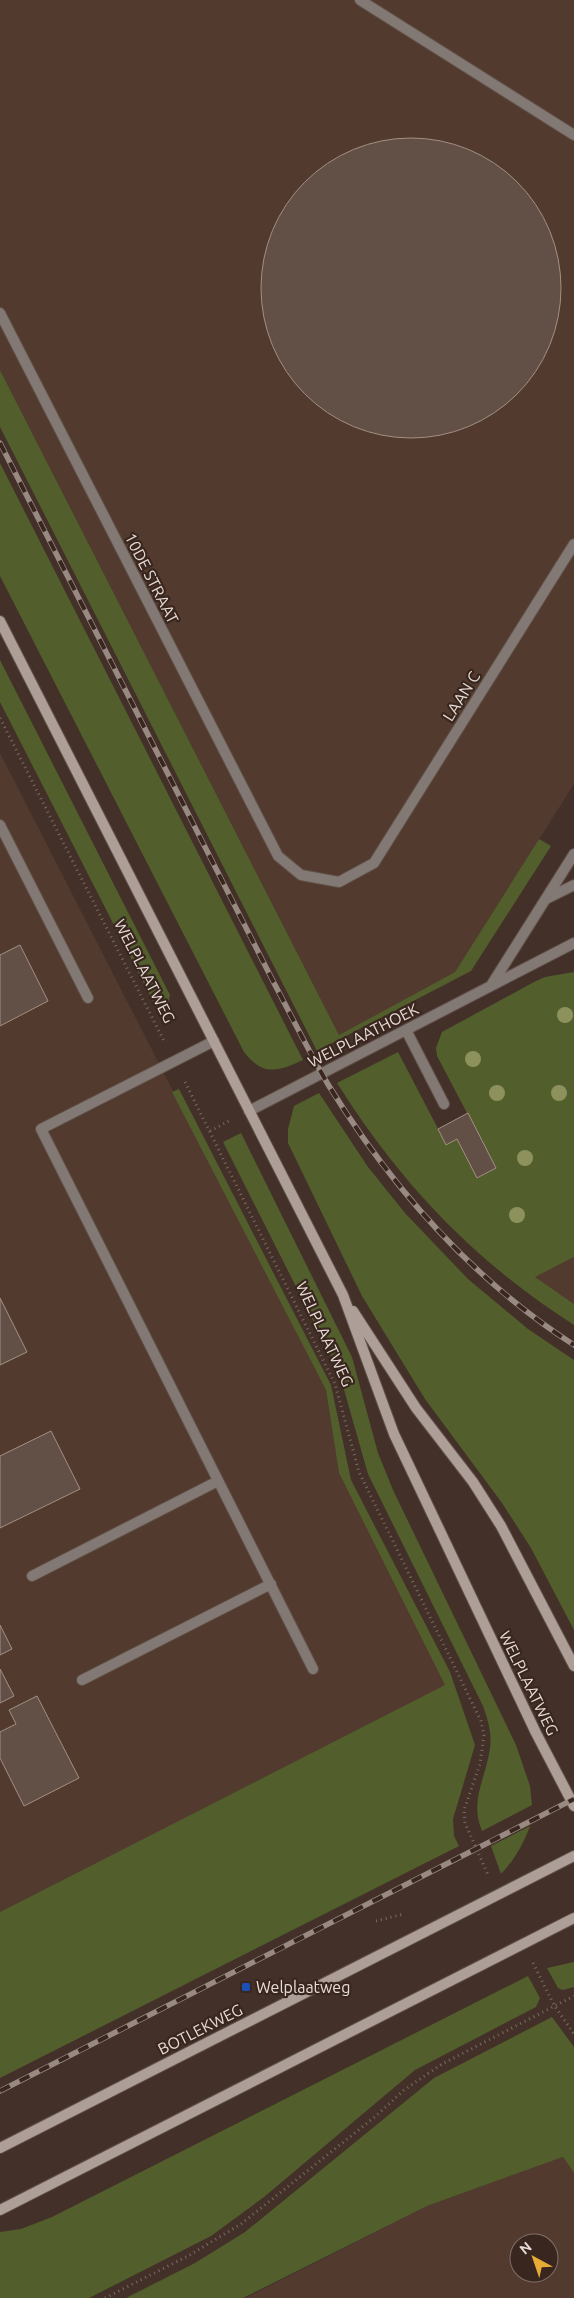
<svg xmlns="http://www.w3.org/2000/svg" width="574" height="2298" viewBox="0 0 574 2298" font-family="Ubuntu,sans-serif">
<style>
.built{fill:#523a2e;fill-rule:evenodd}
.green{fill:#525e2b}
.building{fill:#624f46;stroke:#a58f85}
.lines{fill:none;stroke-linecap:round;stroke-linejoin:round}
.lane-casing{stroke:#615048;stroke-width:12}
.secondary-casing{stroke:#615048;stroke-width:12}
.path{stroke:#7b6b64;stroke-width:3;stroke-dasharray:1 4;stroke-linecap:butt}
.lane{stroke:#827974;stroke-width:10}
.secondary{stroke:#ad9e97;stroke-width:10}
.rail-casing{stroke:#988983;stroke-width:5.5}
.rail{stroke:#39271f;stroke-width:4;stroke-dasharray:11;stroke-linecap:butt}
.tree{fill:#8d925d}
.transit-dot{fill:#1a4fb4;stroke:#39271f;stroke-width:2}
.labels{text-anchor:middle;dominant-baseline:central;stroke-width:4.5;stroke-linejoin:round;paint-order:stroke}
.street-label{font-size:16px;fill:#e8dcd7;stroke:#39271f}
.poi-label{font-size:16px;fill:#e8dcd7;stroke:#39271f;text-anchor:start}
</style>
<rect width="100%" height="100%" fill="#433129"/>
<path class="built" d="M0,0H574V784L455,972L339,1035L0,370Z
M0,753L326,1390L339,1473L446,1685L0,1912Z
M574,1257V1304L534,1277Z
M563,2157L574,2173V2298H245L427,2206ZM519,2243H549V2273H519Z"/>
<path class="green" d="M0,370L339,1035L455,972L539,839L551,846L471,971L317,1051L0,427Z
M0,463L303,1060C277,1072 263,1076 244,1052L0,576Z
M0,660L170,995L168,1005L160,1015L0,702Z
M574,972V1257L535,1277L574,1304V1325C473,1260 401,1184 337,1083L398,1052L446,1144L457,1139L478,1178L496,1168L437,1056L436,1048L442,1032L534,982L545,977Z
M179,1089L331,1385L351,1480L450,1672L475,1745L453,1819L454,1836L459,1846L0,2078V1912L445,1685L339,1473L326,1390L172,1092Z
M319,1093L368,1167L405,1213L468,1279L528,1329L574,1360V1630L531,1548L502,1503L425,1399L362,1296L288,1143V1129L294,1106Z
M241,1133L352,1357L378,1453L393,1490L516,1745L530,1786L532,1805L482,1831C469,1800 486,1779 490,1748C492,1733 488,1720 483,1706L368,1474L339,1372L223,1142Z
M530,1826C523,1845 515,1859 501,1874L491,1846Z
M574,1962V1987L563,1990L558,1988L547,1968Z
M528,1976L540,1998L536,2007L415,2070L264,2197L211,2236L89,2298H0V2232L21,2229L52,2217Z
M552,2017L574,2047V2173L563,2157L427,2206L243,2298H126L195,2263L245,2232L434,2078Z"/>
<path class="building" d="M261 288a150 150 0 1 1 300 0a150 150 0 1 1-300 0Z
M20,945L48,1001L0,1026V955Z
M468,1113L496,1168L477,1178L457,1139L446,1145L438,1129Z
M0,1298L27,1352L0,1365Z
M51,1431L80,1489L0,1528V1456Z
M0,1625L12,1649L0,1655Z
M0,1669L14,1696L0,1703Z
M37,1696L79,1778L24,1806L0,1758V1732L16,1724L9,1710Z"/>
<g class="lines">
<g class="lane-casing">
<path id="lane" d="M360,0L574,135
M0,313L278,856L301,875L339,882L374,863L574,544
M0,825L88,998
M546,899L574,885
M492,984L574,854
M406,1030L444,1104
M214,1041L41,1129L313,1669
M249,1111L574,943
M32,1576L218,1481
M82,1680L271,1584"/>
</g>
<g class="secondary-casing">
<path id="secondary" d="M0,621L343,1295L394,1434L536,1733L574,1806
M353,1311L416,1408L473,1482L501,1526L574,1666
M0,2148L574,1856
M0,2210L574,1918"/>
</g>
<path class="path" d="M0,718L164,1041
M185,1082L335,1384L359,1472L481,1721L484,1735L480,1764L464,1810L465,1823L488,1875
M210,1131L229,1121
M376,1921L404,1914
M533,1963L554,2005L574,2034
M105,2298L188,2256L241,2224L376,2116L404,2090L442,2064L574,1996"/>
<use href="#lane" class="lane"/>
<use href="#secondary" class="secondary"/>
<g class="rail-casing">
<path id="rail" d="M0,443L274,983C292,1017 309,1052 329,1086C392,1188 473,1280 574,1345
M0,2091L574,1799"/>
</g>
<use href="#rail" class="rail"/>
</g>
<g class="tree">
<circle cx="565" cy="1015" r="8"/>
<circle cx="473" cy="1059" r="8"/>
<circle cx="497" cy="1093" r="8"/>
<circle cx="559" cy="1093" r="8"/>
<circle cx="525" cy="1158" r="8"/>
<circle cx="517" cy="1215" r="8"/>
</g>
<rect class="transit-dot" x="241" y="1982" width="10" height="10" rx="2.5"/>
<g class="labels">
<g class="street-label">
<text transform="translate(152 578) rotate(63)">10DE STRAAT</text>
<text transform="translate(461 696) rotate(-58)">LAAN C</text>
<text transform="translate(145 971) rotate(63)">WELPLAATWEG</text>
<text transform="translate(363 1035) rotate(-27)">WELPLAATHOEK</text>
<text transform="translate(325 1334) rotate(65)">WELPLAATWEG</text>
<text transform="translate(529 1683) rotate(64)">WELPLAATWEG</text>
<text transform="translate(200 2029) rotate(-27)">BOTLEKWEG</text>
</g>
<g class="poi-label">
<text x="256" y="1987">Welplaatweg</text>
</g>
</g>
<g transform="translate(534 2258) rotate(320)"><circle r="24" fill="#39271f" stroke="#7f6f69"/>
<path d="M0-4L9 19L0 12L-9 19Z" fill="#e7ac36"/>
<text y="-8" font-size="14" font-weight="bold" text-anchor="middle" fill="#e8dcd7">N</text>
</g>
</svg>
